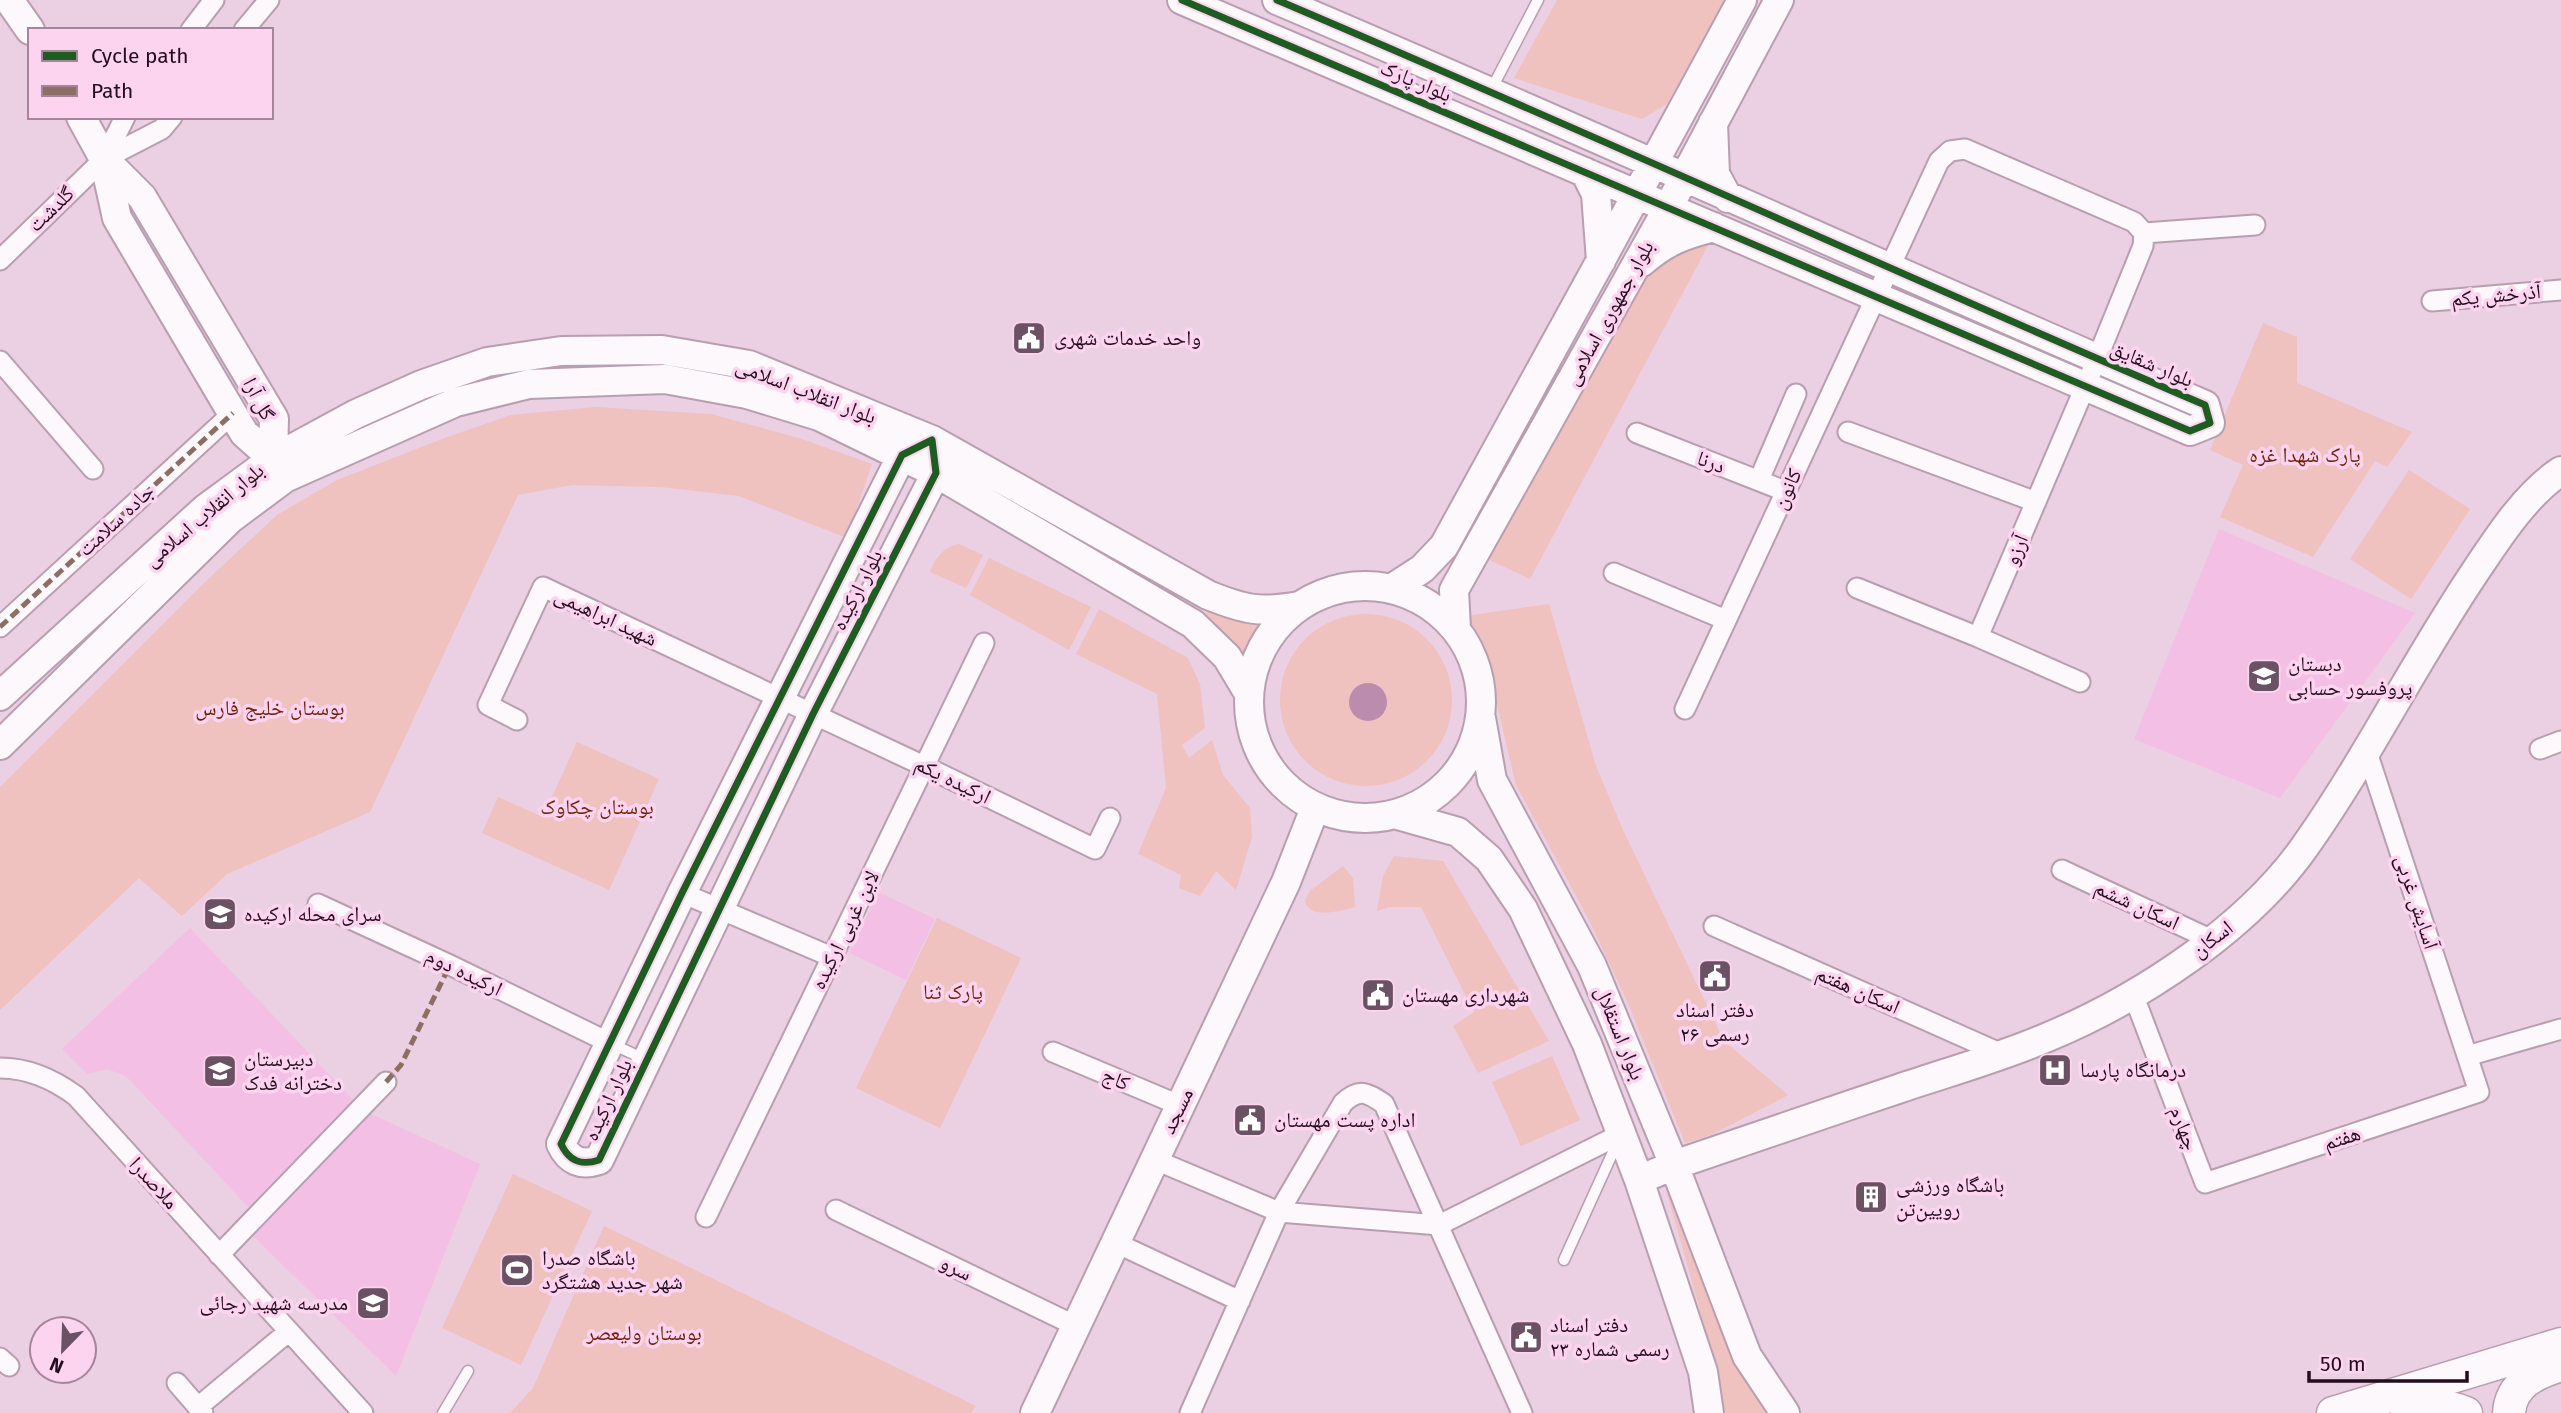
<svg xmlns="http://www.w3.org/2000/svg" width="2561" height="1413" viewBox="0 0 2561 1413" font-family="'Fira Sans','Noto Naskh Arabic',sans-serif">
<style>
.built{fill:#f3bfe4}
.green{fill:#efc1bf}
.water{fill:#bc8cae}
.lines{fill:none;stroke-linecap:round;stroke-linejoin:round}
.lane-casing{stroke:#b89fb0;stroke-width:13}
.street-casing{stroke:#b89fb0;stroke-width:23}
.secondary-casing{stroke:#b89fb0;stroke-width:32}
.primary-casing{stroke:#b89fb0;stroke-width:35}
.lane{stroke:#fcf8fb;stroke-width:10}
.street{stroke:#fcf8fb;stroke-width:19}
.secondary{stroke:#fcf8fb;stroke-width:28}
.primary{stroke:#fcf8fb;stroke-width:32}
.quiet{stroke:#8d6e63;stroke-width:5;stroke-dasharray:10 5;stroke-linecap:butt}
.cycleway-casing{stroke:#fdd4f0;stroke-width:11}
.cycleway{stroke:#1b5e20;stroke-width:7}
.labels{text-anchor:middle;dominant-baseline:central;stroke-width:7;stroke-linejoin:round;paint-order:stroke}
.street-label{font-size:21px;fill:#240d1e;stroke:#fdd4f0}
.poi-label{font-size:21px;fill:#240d1e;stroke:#fdd4f0;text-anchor:start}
.park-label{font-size:21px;fill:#721f01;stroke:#fdd4f0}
</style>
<rect width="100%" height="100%" fill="#ebcfe2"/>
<path class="built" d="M2219,529L2415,613L2280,798L2134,739Z
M878,892L935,919L906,980L850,953Z
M190,928L358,1105L250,1209L126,1076L107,1069L87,1074L62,1049Z
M371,1114L480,1164L396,1376L247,1230Z"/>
<path class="green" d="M1557,0H1724L1667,104L1642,119L1514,78Z
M1710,242L1530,579L1481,556L1646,269L1666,253Z
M2263,323L2297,337V383L2412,432L2387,467L2375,461L2313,557L2220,517L2243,465L2210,450Z
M596,407L711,414L799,438L872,464L847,538L739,496L661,487L572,485L518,495L370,812L227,874L182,916L139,878L0,1010V787L204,583L277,515L337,480L442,439L511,415Z
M2409,470L2470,509L2411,599L2350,559Z
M959,544L983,555L966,588L930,572C935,559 944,546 959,544Z
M989,558L1091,607L1069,650L970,595Z
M1549,604L1596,766L1623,830L1724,1041L1788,1095L1713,1134L1685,1143L1627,1001L1588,918L1516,785L1491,679L1466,616Z
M1209,608L1230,616L1264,624L1245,661L1203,620Z
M1099,609L1188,658L1200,684L1205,728L1182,745L1189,758L1212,740L1223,775L1250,808L1252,837L1236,890L1216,871L1200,896L1179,888L1181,875L1138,854L1166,788L1157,694L1076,654Z
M1280 700a86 86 0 1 1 172 0a86 86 0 1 1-172 0Z
M577,742L659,779L609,890L482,833L498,797L543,817Z
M1394,856L1443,861L1549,1041L1478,1073L1453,1026L1474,1012L1421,907H1389L1377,911L1383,876Z
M1343,866L1353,878L1355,907C1342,910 1308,921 1305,900L1310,891Z
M937,918L1021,958L940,1128L856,1088Z
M1552,1056L1580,1120L1521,1146L1492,1082Z
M513,1174L592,1211L521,1365L442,1328Z
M1663,1178L1751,1391L1770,1413H1722L1718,1375Z
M604,1226L976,1406L971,1413H510L533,1388Z"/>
<path class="water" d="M1349 702a19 19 0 1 1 38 0a19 19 0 1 1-38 0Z"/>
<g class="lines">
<g class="lane-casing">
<path id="lane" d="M1491,90L1538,0
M610,1043L644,1059
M1564,1260L1618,1141
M443,1413L468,1371"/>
</g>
<g class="street-casing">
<path id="street" d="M191,30L214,0
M244,30L269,0
M104,159L125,117
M2144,233L2255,225
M0,260L104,159L162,129L172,117
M2432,301L2561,290
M0,361L93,469
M1848,432L2036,502
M1637,433L1785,491
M1759,480L1796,394
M1614,573L1726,620
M1857,588L1978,637
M0,627L233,413
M1685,709L1939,161L1950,151L1965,149L2134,222L2144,233L2143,246L2097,359L1978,637L2080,682
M517,720L488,705L543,587L924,766L1095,849L1110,818
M2540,749L2561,741
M2062,870L2212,940
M682,893L832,957
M318,904L450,965L610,1043
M1714,926L2002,1054
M2133,994L2205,1183L2479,1092L2366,749
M1053,1052L1179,1105
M2467,1056L2561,1029
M0,1068C29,1068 53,1079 76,1096L363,1413
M1153,1159L1279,1212L1439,1225L1621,1134
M836,1210L1076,1326
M706,1217L984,643
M1114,1242L1240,1301
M219,1255L386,1082
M0,1358L9,1366
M177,1383L203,1413
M198,1407L288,1332
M1190,1413L1279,1212L1343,1103C1359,1088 1367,1092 1384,1104L1522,1413"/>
</g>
<g class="secondary-casing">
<path id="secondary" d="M9,0L30,30
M1182,0L2190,431L2210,423L2205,405C1894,272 1588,132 1277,0
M81,117L104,159L142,197L274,419L273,459
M1713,123L1715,174L1728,198
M104,159L117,218L244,433L273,459L280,469
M1585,172L1596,194L1601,261
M1642,262C1666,241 1683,235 1714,227
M932,440L936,473L813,714L599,1160C581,1166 569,1161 561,1144L682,893L902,455Z
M1249 702a116 116 0 1 1 232 0a116 116 0 1 1-232 0Z
M1391,589L1422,569L1444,546C1544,364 1644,183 1742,0
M1456,629L1454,590L1668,208L1779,0
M0,696L205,509L273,459L356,414L421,385L487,362L561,351L662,350L749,365L932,440L1208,595C1245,610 1260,613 1299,606
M1481,718L1492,780L1592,966L1674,1165L1747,1356L1785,1413
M0,745L230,519L285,478L456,402L529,384L665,379L747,394L819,416L936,473L1193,624L1227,657L1248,692
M1398,815L1458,832L1489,859L1523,909L1587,1044L1639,1180L1703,1372L1709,1413
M1639,1180L1674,1165C1748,1140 1823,1114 1898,1089C1948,1072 1999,1058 2048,1037C2141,998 2248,928 2306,845C2368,757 2416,659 2477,569C2499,536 2527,493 2561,471
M1035,1413L1286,882L1315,808"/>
</g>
<g class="primary-casing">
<path id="primary" d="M2333,1413L2561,1344
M2407,1413C2431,1406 2441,1403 2466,1413
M2509,1413C2511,1383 2536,1373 2561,1365"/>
</g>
<use href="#lane" class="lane"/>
<use href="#street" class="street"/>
<use href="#secondary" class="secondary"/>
<use href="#primary" class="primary"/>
<path class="quiet" d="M0,627L233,413
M386,1082L401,1065L450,965"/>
<g class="cycleway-casing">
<path id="cycleway" d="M1182,0L2190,431L2210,423L2205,405C1894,272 1588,132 1277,0
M932,440L936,473L813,714L599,1160C581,1166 569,1161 561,1144L682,893L902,455Z"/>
</g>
<use href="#cycleway" class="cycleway"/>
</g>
<defs>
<g id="civic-square" transform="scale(1.75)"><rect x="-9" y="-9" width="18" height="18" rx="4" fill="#6a5163" stroke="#fdd4f0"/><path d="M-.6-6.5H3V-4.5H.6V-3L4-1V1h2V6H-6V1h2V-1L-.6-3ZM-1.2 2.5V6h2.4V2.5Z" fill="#fff"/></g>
<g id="school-square" transform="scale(1.75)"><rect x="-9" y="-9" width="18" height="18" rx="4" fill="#6a5163" stroke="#fdd4f0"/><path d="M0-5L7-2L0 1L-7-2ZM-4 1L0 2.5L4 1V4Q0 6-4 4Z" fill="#fff"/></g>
<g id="hospital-square" transform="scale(1.75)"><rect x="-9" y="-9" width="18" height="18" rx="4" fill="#6a5163" stroke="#fdd4f0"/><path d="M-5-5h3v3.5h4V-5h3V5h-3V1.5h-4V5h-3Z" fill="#fff"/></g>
<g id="building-square" transform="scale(1.75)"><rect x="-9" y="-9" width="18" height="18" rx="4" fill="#6a5163" stroke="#fdd4f0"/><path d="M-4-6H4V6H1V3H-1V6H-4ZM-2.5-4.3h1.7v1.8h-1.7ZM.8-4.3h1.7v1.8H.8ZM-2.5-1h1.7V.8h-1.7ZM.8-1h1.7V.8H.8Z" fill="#fff"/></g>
<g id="stadium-square" transform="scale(1.75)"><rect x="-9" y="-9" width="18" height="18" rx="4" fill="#6a5163" stroke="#fdd4f0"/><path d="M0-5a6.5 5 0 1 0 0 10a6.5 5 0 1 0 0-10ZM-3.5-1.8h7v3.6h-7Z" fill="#fff"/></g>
</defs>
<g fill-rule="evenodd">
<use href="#civic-square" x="1029" y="338"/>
<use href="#school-square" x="2264" y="676"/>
<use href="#school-square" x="220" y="914"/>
<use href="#civic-square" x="1715" y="976"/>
<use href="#civic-square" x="1378" y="995"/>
<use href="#hospital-square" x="2055" y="1070"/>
<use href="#school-square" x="220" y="1071"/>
<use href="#civic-square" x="1250" y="1120"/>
<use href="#building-square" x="1871" y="1197"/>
<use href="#stadium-square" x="517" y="1270"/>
<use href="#school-square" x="373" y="1303"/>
<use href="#civic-square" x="1526" y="1337"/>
</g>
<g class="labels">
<g class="street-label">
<text transform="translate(1416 81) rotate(23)">بلوار پارک</text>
<text transform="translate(51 209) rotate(-44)">گلدشت</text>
<text transform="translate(2496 295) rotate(-5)">آذرخش یکم</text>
<text transform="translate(1609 313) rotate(-61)">بلوار جمهوری اسلامی</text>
<text transform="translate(2152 364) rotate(23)">بلوار شقایق</text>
<text transform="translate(806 391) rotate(21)">بلوار انقلاب اسلامی</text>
<text transform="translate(259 399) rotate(63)">گل آرا</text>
<text transform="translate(1711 462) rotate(21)">درنا</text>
<text transform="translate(1787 489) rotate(-65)">کانون</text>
<text transform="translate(204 515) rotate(-40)">بلوار انقلاب اسلامی</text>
<text transform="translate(116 520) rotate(-43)">جاده سلامت</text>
<text transform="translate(2016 550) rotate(-67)">آرزو</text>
<text transform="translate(857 590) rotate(-63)">بلوار ارکیده</text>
<text transform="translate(606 617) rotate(25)">شهید ابراهیمی</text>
<text transform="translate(953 780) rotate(26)">ارکیده یکم</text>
<text transform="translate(2417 902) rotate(72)">آسایش غربی</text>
<text transform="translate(2137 905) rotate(25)">اسکان ششم</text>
<text transform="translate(845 930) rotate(-64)">لاین غربی ارکیده</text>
<text transform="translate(2212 939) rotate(-38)">اسکان</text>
<text transform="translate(464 972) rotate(26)">ارکیده دوم</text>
<text transform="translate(1858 990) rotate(24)">اسکان هفتم</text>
<text transform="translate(1620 1033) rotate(68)">بلوار استقلال</text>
<text transform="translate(1116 1079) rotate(23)">کاج</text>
<text transform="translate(608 1100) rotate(-65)">بلوار ارکیده</text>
<text transform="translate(1177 1111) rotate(-64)">مسجد</text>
<text transform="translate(2184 1128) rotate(69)">چهارم</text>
<text transform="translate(2342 1138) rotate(-18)">هفتم</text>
<text transform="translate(154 1183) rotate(48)">ملاصدرا</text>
<text transform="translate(956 1268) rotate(26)">سرو</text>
</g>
<g class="poi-label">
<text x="1054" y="338">واحد خدمات شهری</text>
<text x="2288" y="664">دبستان<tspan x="2288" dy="24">پروفسور حسابی</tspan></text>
<text x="244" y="914">سرای محله ارکیده</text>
<text x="1402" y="995">شهرداری مهستان</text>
<text x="1715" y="1010" text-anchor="middle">دفتر اسناد<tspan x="1715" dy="24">رسمی ۲۶</tspan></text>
<text x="244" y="1059">دبیرستان<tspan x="244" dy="24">دخترانه فدک</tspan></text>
<text x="2080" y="1070">درمانگاه پارسا</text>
<text x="1274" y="1120">اداره پست مهستان</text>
<text x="1896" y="1185">باشگاه ورزشی<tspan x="1896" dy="24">رویین‌تن</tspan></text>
<text x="542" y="1258">باشگاه صدرا<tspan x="542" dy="24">شهر جدید هشتگرد</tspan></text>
<text x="348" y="1303" text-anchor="end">مدرسه شهید رجائی</text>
<text x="1550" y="1325">دفتر اسناد<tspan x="1550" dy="24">رسمی شماره ۲۳</tspan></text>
</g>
<g class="park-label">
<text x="2305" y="455">پارک شهدا غزه</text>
<text x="270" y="708">بوستان خلیج فارس</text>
<text x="597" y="807">بوستان چکاوک</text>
<text x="953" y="992">پارک ثنا</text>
<text x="644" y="1333">بوستان ولیعصر</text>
</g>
</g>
<rect x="28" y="28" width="245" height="91" fill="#fdd4f0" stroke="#a6849c" stroke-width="2"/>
<rect x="42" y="51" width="35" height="10" fill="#1b5e20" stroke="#a6849c" stroke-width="2"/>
<text x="91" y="63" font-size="21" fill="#240d1e">Cycle path</text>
<rect x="42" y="86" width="35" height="10" fill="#8d6e63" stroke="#a6849c" stroke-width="2"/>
<text x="91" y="98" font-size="21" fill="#240d1e">Path</text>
<g transform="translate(63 1350) rotate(203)"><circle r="33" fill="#fdd4f0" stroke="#a6849c" stroke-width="2"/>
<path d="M0-5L12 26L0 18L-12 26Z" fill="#6a5163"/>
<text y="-10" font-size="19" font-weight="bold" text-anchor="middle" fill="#240d1e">N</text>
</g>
<path d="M2309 1371v10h158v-10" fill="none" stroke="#240d1e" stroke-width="3.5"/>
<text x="2320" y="1371" font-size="21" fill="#240d1e" stroke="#fdd4f0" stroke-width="5" paint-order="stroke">50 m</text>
</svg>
